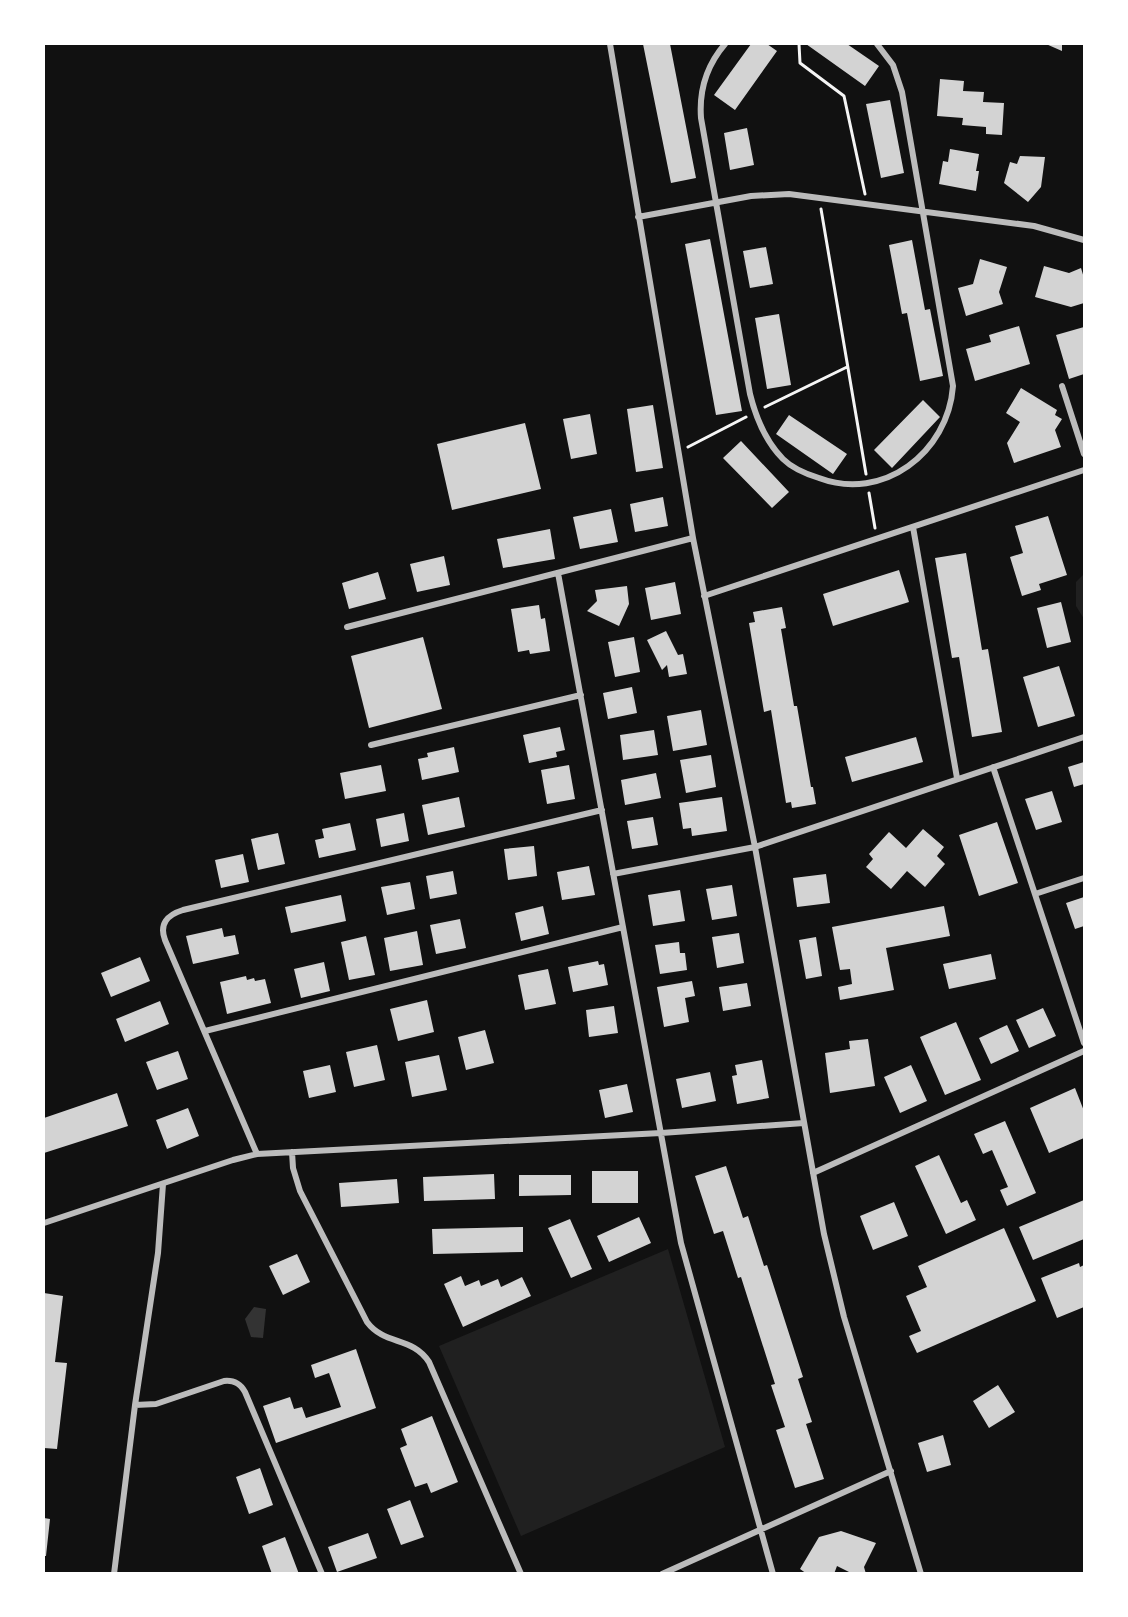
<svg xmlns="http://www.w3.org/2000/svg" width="1128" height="1617" viewBox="0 0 1128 1617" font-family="'PT Sans',sans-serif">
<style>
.green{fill:#202020}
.water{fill:#333}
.building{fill:#d3d3d3}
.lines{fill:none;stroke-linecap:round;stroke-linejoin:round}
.path{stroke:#f5f5f5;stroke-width:3}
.minor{stroke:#bcbcbc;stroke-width:6}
</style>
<rect width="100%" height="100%" fill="#111"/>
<path class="green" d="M1084,574V619L1076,606V582Z
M668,1249L725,1447L521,1536L439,1346Z"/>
<path class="water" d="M254,1307L266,1309L263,1338L251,1337L245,1319Z"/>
<path class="building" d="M643,44H670L696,178L671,183Z
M751,44H767L777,51L735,110L714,95Z
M806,44H847L879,66L865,86Z
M1046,44H1062V51Z
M940,79L964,81L963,91L984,92L983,102L1004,103L1002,135L986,134V127L962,125L963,118L937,116Z
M890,100L904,173L881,178L866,104Z
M747,128L754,165L730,170L724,133Z
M950,149L979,154L976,171H979L976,191L939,184L943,161L948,162Z
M1020,156L1045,157L1041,187L1028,202L1004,183L1010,162L1017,164Z
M710,239L742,411L716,415L685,244Z
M912,240L925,310L930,309L943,376L920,381L907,313L902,314L889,245Z
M766,247L773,284L750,288L743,251Z
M980,259L1007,267L999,292L1003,304L966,316L958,288L973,284Z
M1044,266L1069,273L1081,268L1084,278V303L1071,307L1035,297Z
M779,314L791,385L767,389L755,318Z
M1019,326L1030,364L975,381L966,349L991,342L989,335Z
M1084,327V374L1069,379L1056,335Z
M1021,388L1057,410L1055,415L1062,419L1055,430L1061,447L1014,463L1007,443L1020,422L1006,413Z
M923,400L940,417L892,468L874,450Z
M653,405L663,468L636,472L627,409Z
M590,414L597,454L571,459L563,419Z
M789,415L847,454L833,474L776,434Z
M525,423L541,489L452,510L437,444Z
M741,441L789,492L772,508L723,458Z
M663,497L668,526L635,532L630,504Z
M611,509L618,542L580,549L573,517Z
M1048,516L1067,575L1039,584L1041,590L1022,596L1010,557L1023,553L1015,526Z
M550,529L555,559L503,568L497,539Z
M966,553L982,650L988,649L1002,732L972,737L959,657L952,658L935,558Z
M444,556L450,585L417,592L410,564Z
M899,570L909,602L833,626L823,594Z
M378,572L386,599L349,609L342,583Z
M675,582L681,614L651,620L645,588Z
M627,586L629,604L619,626L587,611L597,601L595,590Z
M1061,602L1071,642L1047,648L1037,608Z
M539,605L541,619L545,618L550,651L530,654L529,650L518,652L511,609Z
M782,607L786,628L781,629L794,706H797L811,787H813L816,804L792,808L791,802L786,803L771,710L764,712L749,623L755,622L753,612Z
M666,631L678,655L683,654L687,674L669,677L667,665L662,670L647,640Z
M423,637L442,709L369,728L351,656Z
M634,637L640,672L615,677L608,642Z
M1059,666L1075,716L1038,727L1023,677Z
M632,687L637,713L608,719L603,693Z
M701,710L707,745L673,751L667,716Z
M560,727L565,750L556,752L557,757L529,763L523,735Z
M654,730L658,755L623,760L620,735Z
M916,737L923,762L852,782L845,757Z
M454,747L459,772L422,780L418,759L428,757L427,753Z
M711,755L716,787L686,793L680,760Z
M1084,762V784L1074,787L1068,767Z
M381,765L386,791L345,799L340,773Z
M569,765L575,799L547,804L541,770Z
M656,773L661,798L625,805L621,780Z
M1052,791L1062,822L1036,830L1025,799Z
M459,797L465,827L428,835L422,805Z
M722,797L727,831L692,836L691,828L683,829L679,803Z
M404,813L409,841L381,847L376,819Z
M653,817L658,845L632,849L627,821Z
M997,822L1018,883L979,896L959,835Z
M350,823L356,850L319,858L315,840L324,838L322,829Z
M923,829L944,847L937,856L945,864L925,887L907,871L891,889L866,867L873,859L869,854L889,832L906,848Z
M278,833L285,864L258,870L251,839Z
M534,846L537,876L508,880L504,849Z
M243,854L249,882L221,888L215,860Z
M589,866L595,895L562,900L557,872Z
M453,871L457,894L430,899L426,876Z
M826,874L830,903L797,907L793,878Z
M410,882L415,909L387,915L381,887Z
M732,885L737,916L712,920L706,889Z
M680,890L685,921L653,926L648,895Z
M341,895L346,921L291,933L285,907Z
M1084,897V926L1075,929L1066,903Z
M543,906L549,934L521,941L515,913Z
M944,906L950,936L886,948L894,990L840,1000L838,987L852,984L850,969L840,970L832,927Z
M460,919L466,948L436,954L430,925Z
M222,928L224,937L235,935L239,954L193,964L186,936Z
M417,931L423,965L390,971L384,938Z
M739,933L744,963L717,968L712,937Z
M366,936L375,975L349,980L341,942Z
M816,937L822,976L806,979L799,940Z
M679,942L680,953H685L687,970L660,974L655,945Z
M991,954L996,979L949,989L943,964Z
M140,957L150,981L111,997L101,973Z
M598,961L599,965L604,964L608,985L573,992L568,967Z
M324,962L330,991L301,998L294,969Z
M548,969L556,1004L525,1010L518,975Z
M246,976L247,980L254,978L255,981L265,979L271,1003L227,1014L220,982Z
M692,981L695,996L685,998L689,1022L664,1027L657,987Z
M747,983L751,1006L723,1011L719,987Z
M427,1000L434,1032L398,1041L390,1009Z
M160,1001L169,1024L125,1042L116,1019Z
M614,1006L618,1033L589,1037L586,1010Z
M1043,1008L1056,1036L1029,1048L1016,1020Z
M956,1022L981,1080L945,1095L920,1037Z
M1007,1025L1019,1051L991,1064L979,1038Z
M485,1030L494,1063L466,1070L458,1037Z
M868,1039L875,1086L830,1093L825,1053L850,1049L849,1041Z
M377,1045L385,1080L354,1087L346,1052Z
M178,1051L188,1079L157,1090L146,1062Z
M439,1055L447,1090L412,1097L405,1062Z
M762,1060L769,1098L737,1104L732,1076L737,1075L735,1065Z
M330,1065L336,1092L309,1098L303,1071Z
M911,1065L927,1101L900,1113L884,1077Z
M710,1072L716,1101L682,1108L676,1079Z
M627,1084L633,1112L605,1118L599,1090Z
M1075,1088L1084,1111V1138L1049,1153L1030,1108Z
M117,1093L128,1126L44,1153V1118Z
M188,1108L199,1136L167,1149L156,1120Z
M1005,1121L1036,1193L1007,1206L1000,1190L1008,1187L992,1150L983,1154L974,1134Z
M939,1155L961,1203L967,1200L976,1220L946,1234L915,1166Z
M726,1166L743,1218L748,1216L764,1266L767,1265L803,1377L798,1379L812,1422L806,1424L824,1479L795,1488L776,1430L785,1427L771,1385L775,1384L741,1277L738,1278L723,1231L714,1234L695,1176Z
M592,1171H638V1203H592Z
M494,1174L495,1199L424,1201L423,1177Z
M519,1175H571V1195L519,1196Z
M397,1179L399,1203L341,1207L339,1183Z
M1084,1200V1239L1033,1260L1019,1227Z
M894,1202L908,1236L873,1250L860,1216Z
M639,1217L651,1243L609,1262L597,1236Z
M570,1219L592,1269L571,1278L548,1228Z
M523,1227V1252L433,1254L432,1229Z
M1004,1228L1036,1301L917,1353L909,1336L921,1331L906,1296L927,1287L918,1266Z
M297,1254L310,1282L283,1295L269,1266Z
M1079,1263L1080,1267L1084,1265V1307L1057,1318L1041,1278Z
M461,1276L465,1286L479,1280L481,1286L498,1279L501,1287L522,1277L531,1296L463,1327L444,1284Z
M44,1293L63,1296L55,1362L67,1363L57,1449L44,1448Z
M356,1349L376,1408L276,1443L263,1406L290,1397L294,1409L302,1407L306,1418L341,1407L329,1373L315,1378L311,1365Z
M998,1385L1015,1412L989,1428L973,1401Z
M432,1416L458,1482L431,1493L427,1483L415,1487L400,1448L407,1445L401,1429Z
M943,1435L951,1465L927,1472L918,1443Z
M260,1468L273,1505L249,1514L236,1477Z
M410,1500L424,1537L401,1545L387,1509Z
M44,1518L50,1519L46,1556H44Z
M841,1531L876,1543L864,1567L866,1574H853L837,1566L834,1574H807L800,1569L819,1537Z
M368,1533L377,1558L337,1572L328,1547Z
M285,1537L299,1574H272L262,1546Z"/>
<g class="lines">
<path class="path" d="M799,44L800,63L844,96L865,194
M821,209L866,474
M765,407L847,367
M688,447L746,417
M869,493L875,528"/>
<path class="minor" d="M610,44L693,538L755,847L824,1234L844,1317L921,1574
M725,44C707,65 699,91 701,118L750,394C756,418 765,441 783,459C793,469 806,474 819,478C883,502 948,453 953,386L902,92L893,65L877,44
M638,217L751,196L789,194L1034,226L1084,240
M1062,386L1084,454
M913,527L957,778
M558,573L681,1243L773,1574
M704,596L1084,470
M347,627L693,538
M371,745L581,695
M993,767L1084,1043
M613,874L755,847L1084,737
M1035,894L1084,878
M205,1031L623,927
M292,1152L293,1168L300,1191L367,1322C385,1346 412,1336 429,1362L521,1574
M257,1154L165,940C159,924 167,915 183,910L602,810
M813,1173L1084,1051
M44,1223L233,1160L257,1154L661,1133L804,1123
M135,1405L156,1404L224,1381C234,1380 240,1383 245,1392L322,1574
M114,1574L135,1405L158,1253L163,1184
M662,1574L891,1471"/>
</g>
<rect width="1128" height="1617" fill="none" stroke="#ffffff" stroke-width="90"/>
</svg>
